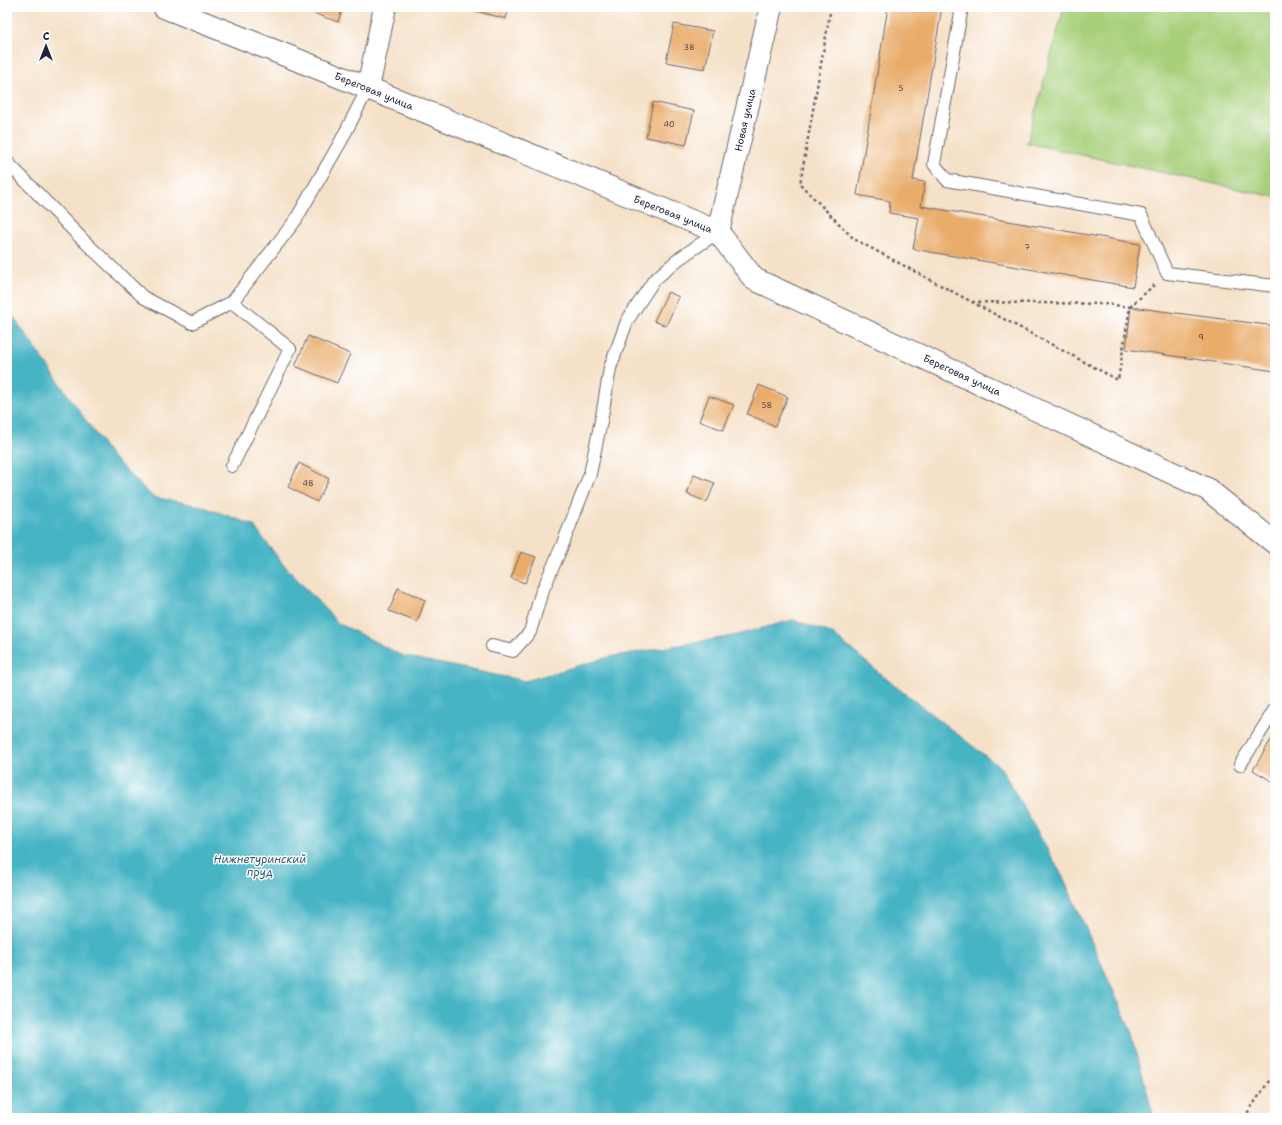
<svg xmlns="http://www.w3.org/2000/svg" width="1282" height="1125" viewBox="0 0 1282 1125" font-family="'Shantell Sans',sans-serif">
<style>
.green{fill:#a8d07b;stroke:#65795b}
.water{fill:#47b4c4;stroke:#346b80}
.building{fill:#e9ac6b}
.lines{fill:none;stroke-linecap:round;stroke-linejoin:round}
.lane-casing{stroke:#6c656c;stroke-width:14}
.street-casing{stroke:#6c656c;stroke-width:24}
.secondary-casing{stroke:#6c656c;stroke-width:24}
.path{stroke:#6c656c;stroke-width:2.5;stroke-dasharray:3 3;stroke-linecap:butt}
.lane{stroke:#fff;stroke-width:12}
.street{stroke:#fff;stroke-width:22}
.secondary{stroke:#fff;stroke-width:22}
.labels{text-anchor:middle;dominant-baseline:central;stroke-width:3;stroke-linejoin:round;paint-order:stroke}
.number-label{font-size:8px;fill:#544447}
.street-label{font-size:10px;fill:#22223b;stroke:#fff}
.water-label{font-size:11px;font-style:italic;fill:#315c72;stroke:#fff}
</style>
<rect width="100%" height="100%" fill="#fff"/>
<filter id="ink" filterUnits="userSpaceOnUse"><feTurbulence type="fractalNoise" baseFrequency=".025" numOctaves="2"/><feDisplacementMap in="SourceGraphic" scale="8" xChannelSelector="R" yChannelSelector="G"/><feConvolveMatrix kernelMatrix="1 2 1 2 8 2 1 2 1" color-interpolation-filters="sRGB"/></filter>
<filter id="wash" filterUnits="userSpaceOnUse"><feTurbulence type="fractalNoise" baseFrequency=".012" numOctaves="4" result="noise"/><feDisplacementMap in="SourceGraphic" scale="16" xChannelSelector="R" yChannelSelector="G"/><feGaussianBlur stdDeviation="0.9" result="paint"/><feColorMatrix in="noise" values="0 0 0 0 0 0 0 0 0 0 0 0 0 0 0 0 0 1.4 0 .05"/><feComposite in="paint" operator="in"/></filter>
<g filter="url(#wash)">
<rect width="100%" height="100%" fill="#f5e1c8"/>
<path class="green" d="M1064,7H1265L1275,9V197L1027,143Z"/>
<path class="water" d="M7,308L111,456L153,497L201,506L253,525L282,563L338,623L403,656L525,681L609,657L733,636L793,620L831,633L895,686L1001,768L1064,879L1131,1031L1154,1118H7Z"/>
<g id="blocks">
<path class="building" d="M296,7H343L338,22Z
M461,7H509L506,19Z
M888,7H942L913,180L925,182L921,206L1140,244L1133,287L913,249L919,218L889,213L890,201L857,195Z
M674,24L713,31L705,69L666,62Z
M653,102L694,111L686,145L646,137Z
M668,292L679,297L666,326L654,321Z
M1131,307L1275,326V371L1126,349Z
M308,336L350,354L337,383L295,366Z
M759,385L788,397L775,426L747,414Z
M709,396L734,405L723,430L699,421Z
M299,463L329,479L317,502L288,487Z
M694,475L715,483L707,502L687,494Z
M521,552L536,557L525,583L511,578Z
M398,588L425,600L417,622L389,611Z
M1272,738L1275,740V783L1253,770Z"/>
</g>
</g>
<g filter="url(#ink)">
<use href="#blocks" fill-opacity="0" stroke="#6c656c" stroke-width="1"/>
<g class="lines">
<g class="lane-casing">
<path id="lane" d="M962,7L934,164L947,180L1141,215L1167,273L1275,286
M7,162L82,239L143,297L192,323L232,302L295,221L341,141L368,88
M232,302L290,349L232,466
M492,646L513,651L530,632L541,594L562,546L590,474L602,416L610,368L627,321L654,280L680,258L718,232
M1240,765L1275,709"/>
</g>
<g class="street-casing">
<path id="street" d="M164,7L368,88L718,232
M368,88L385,7"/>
</g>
<g class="secondary-casing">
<path id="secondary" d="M771,7L718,232L754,279L1207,489L1275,543"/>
</g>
<path class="path" d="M831,7L800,184L854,239L1118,380L1130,307L1154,285
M972,302L1105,304L1130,307
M1244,1118L1275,1072"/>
<use href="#lane" class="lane"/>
<use href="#street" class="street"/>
<use href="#secondary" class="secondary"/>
</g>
</g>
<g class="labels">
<g class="number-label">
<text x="689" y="47">38</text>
<text x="901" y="88">5</text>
<text x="669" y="124">40</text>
<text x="1027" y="247">7</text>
<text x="1201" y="337">9</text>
<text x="767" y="405">58</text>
<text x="308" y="483">48</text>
</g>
<g class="street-label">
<text transform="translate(374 91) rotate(22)">Береговая улица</text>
<text transform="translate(745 120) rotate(-77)">Новая улица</text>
<text transform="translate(673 214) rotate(22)">Береговая улица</text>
<text transform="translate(962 375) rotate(25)">Береговая улица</text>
</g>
<g class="water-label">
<text x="260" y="859">Нижнетуринский<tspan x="260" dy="13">пруд</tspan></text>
</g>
</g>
<rect width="1282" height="1125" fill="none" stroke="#fff" stroke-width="24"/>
<g transform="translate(46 46)" stroke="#ffffff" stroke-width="3" paint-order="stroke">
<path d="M0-3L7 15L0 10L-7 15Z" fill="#22223b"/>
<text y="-6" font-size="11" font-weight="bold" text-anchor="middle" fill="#22223b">С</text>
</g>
</svg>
